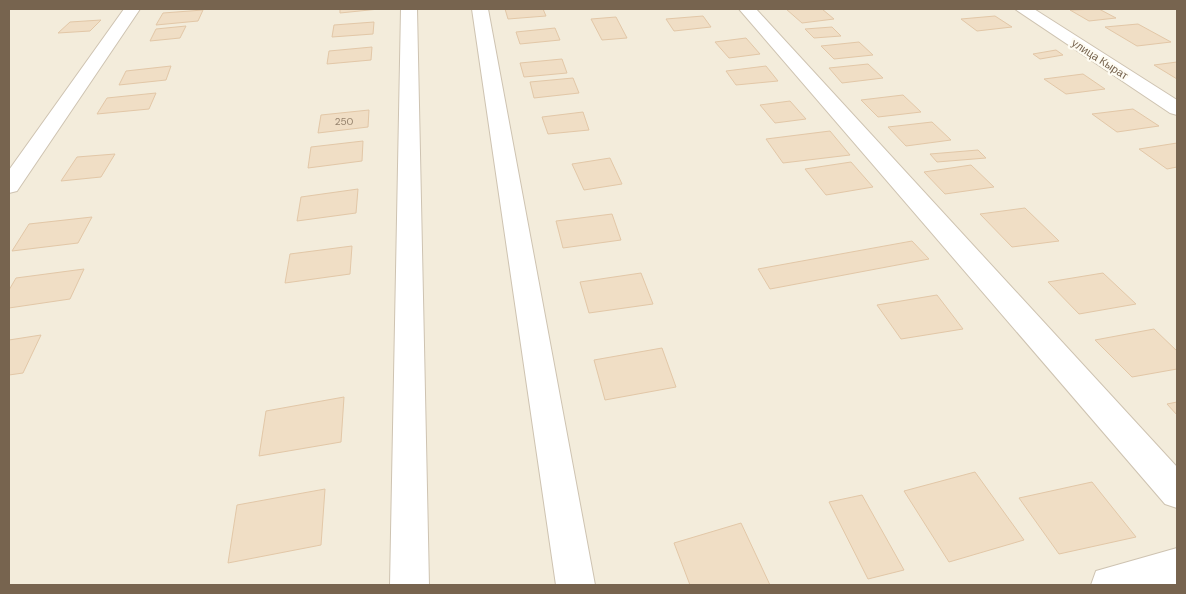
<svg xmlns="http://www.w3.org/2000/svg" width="1186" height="594" viewBox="0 0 1186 594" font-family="'DM Sans',sans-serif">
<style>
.residential{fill:#f3ecdb}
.building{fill:#f0dec5;stroke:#e2c7a7}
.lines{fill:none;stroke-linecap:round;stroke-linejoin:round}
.minor-casing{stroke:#cec3b1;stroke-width:2}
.minor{fill:#fff;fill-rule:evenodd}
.labels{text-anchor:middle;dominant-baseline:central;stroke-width:4.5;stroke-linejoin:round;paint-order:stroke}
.number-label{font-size:10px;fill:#95826c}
.far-street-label{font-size:11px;fill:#77644f;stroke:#fefcf3}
</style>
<rect width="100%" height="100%" fill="#fcf9ed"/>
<path class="residential" d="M9,9H1177V585H9Z"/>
<path class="building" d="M340,9H379L340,13Z
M505,9H543L546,16L508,19Z
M786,9H822L834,19L802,23Z
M1099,9L1116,18L1089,21L1070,10Z
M203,10L198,21L156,25L163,13Z
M703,16L711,27L674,31L666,19Z
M995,16L1012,27L977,31L961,19Z
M616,17L627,38L602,40L591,19Z
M101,20L90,31L58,33L70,22Z
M374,22L373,34L332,37L334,25Z
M1138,24L1171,42L1137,46L1105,27Z
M186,26L180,38L150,41L156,29Z
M832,27L841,36L814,38L805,29Z
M555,28L560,40L520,44L516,32Z
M746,38L760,54L729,58L715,42Z
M859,42L873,55L834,59L821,46Z
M372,47L371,60L327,64L329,51Z
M1056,50L1063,55L1040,59L1033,54Z
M562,59L567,73L524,77L520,63Z
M1177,62V79L1154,65Z
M868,64L883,78L842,83L829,68Z
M171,66L166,80L119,85L126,71Z
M766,66L778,81L736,85L726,71Z
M1083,74L1105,89L1066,94L1044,79Z
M573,78L579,93L534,98L530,82Z
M156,93L149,109L97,114L107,98Z
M903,95L921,112L878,117L861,100Z
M790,101L806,119L775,123L760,105Z
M1133,109L1159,126L1117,132L1092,114Z
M369,110L368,127L318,133L321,115Z
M583,112L589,130L548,134L542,117Z
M932,122L951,140L906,146L888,127Z
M830,131L850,155L783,163L766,139Z
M363,141L362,161L308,168L311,147Z
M1177,143V167L1167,169L1139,149Z
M978,150L986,158L937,162L930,154Z
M115,154L101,177L61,181L77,157Z
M610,158L622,184L584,190L572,164Z
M851,162L873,187L826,195L805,169Z
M971,165L994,187L945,194L924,172Z
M358,189L356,213L297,221L301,197Z
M1025,208L1059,241L1012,247L980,214Z
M612,214L621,240L563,248L556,221Z
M92,217L78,243L12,251L29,224Z
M912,241L929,259L770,289L758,269Z
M352,246L350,274L285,283L290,254Z
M84,269L70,299L9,308V290L16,278Z
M641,273L653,304L589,313L580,282Z
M1103,273L1136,304L1079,314L1048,282Z
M937,295L963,329L901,339L877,305Z
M1154,329L1177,351V369L1132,377L1095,340Z
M41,335L23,373L9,375V340Z
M662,348L676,387L605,400L594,360Z
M344,397L341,442L259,456L266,411Z
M1177,402V415L1167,404Z
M975,472L1024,540L949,562L904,491Z
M1092,482L1136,537L1059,554L1019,498Z
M325,489L321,545L228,563L237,505Z
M862,495L904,570L868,579L829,502Z
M741,523L770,585H690L674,543Z"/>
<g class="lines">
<g class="minor-casing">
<path id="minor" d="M124,9H140L17,191L9,193V170Z
M401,9H417L429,585H390Z
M472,9H488L595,585H556Z
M739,9H756L1177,467V508L1165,504Z
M1015,9H1034L1177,100V115L1170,113Z
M1177,548V585H1091L1096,571Z"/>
</g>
<use href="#minor" class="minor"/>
</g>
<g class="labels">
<g class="number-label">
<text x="344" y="121">250</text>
</g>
<g class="far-street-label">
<text transform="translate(1100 59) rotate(33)">улица Кырат</text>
</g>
</g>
<rect width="1186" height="594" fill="none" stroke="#77644f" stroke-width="20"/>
</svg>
